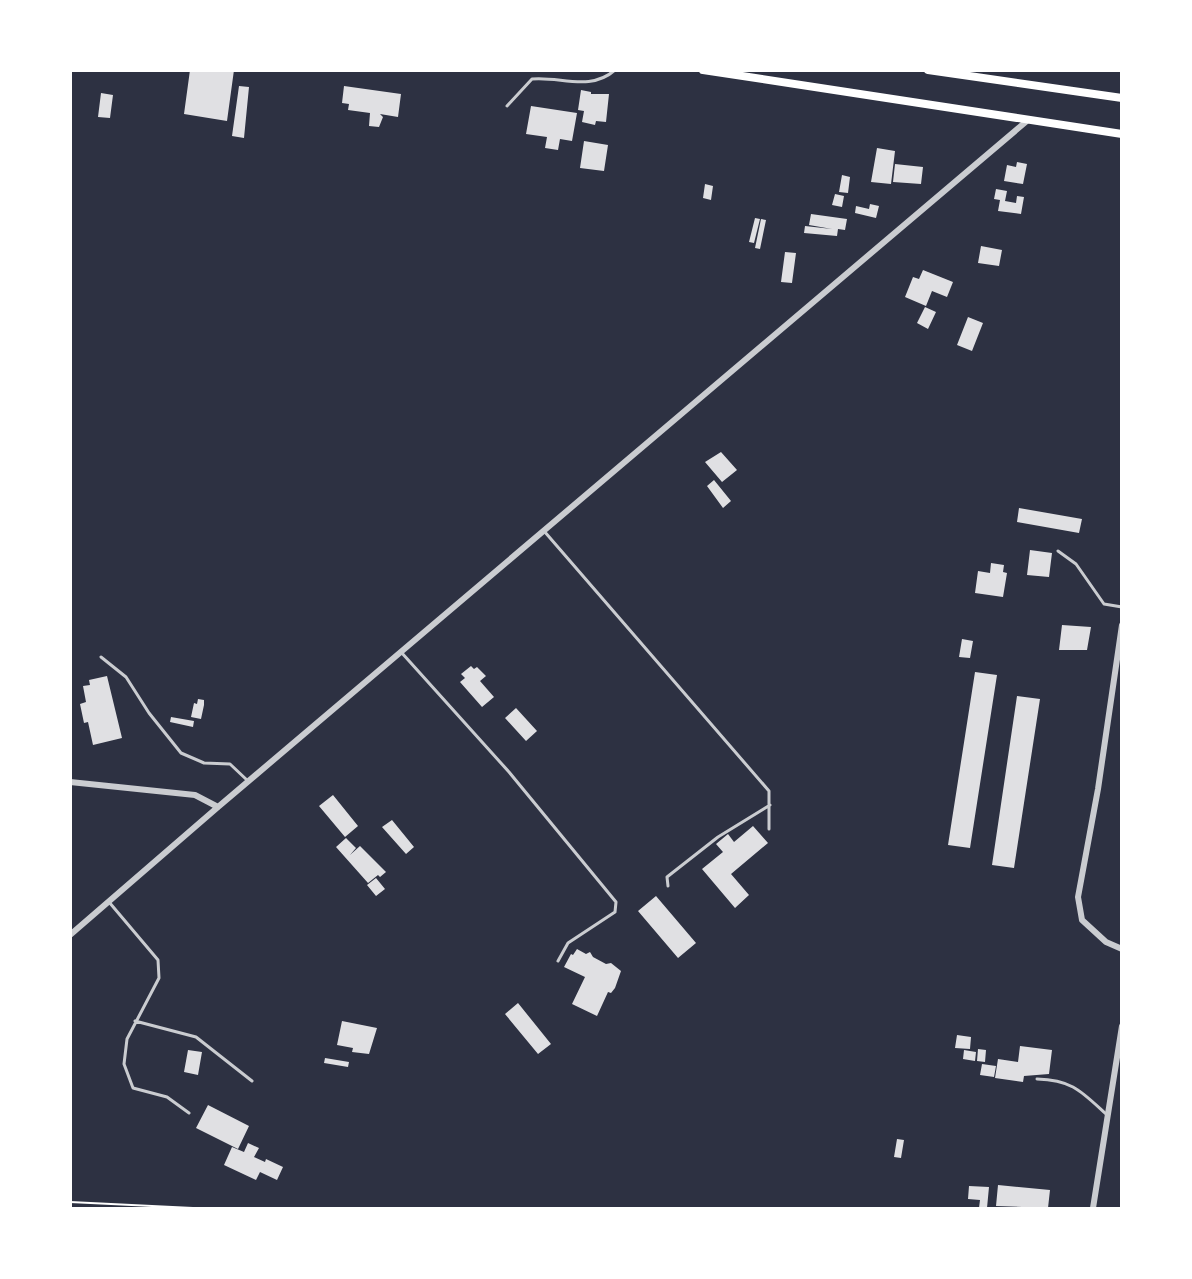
<svg xmlns="http://www.w3.org/2000/svg" width="1192" height="1279" viewBox="0 0 1192 1279" font-family="'PT Serif',serif">
<style>
.building{fill:#e0e0e3}
.lines{fill:none;stroke-linecap:round;stroke-linejoin:round}
.path{stroke:#fff;stroke-width:2}
.service{stroke:#caccd0;stroke-width:3}
.minor{stroke:#caccd0;stroke-width:6}
.secondary{stroke:#fff;stroke-width:8}
</style>
<rect width="100%" height="100%" fill="#2d3142"/>
<path class="building" d="M190,70H234L227,121L184,114Z
M239,86L249,87L244,138L232,136Z
M344,86L401,94L398,117L380,114L383,117L379,127L369,126L370,113L348,110L349,104L342,103Z
M581,90L591,92V94H609L606,122L596,121L595,125L582,122L584,111L578,110Z
M101,93L113,95L110,118L98,117Z
M531,106L577,113L572,141L560,139L558,150L545,148L547,137L526,134Z
M584,141L608,145L604,171L580,168Z
M877,148L895,151L891,184L871,182Z
M1017,162L1027,164L1023,184L1004,181L1007,165L1016,167Z
M895,164L923,167L921,184L893,182Z
M842,175L850,177L848,193L839,192Z
M705,184L713,186L711,200L703,198Z
M996,189L1007,191L1005,201L1016,203L1017,196L1024,197L1021,214L998,211L1000,200L994,199Z
M835,194L844,196L842,207L832,205Z
M870,204L879,206L876,218L855,213L856,206L869,209Z
M811,214L847,219L845,230L838,229L837,236L804,233L805,226L832,229L809,225Z
M755,218L760,219L754,243L749,242Z
M761,219L766,220L760,249L755,248Z
M981,246L1002,250L999,266L978,263Z
M785,252L796,253L792,283L781,282Z
M923,270L953,282L947,297L932,291L926,306L905,297L913,277L919,279Z
M925,307L936,312L928,329L917,323Z
M968,317L983,323L972,351L957,345Z
M721,452L737,470L722,482L705,462Z
M714,480L731,501L723,508L707,486Z
M1019,508L1082,519L1079,533L1017,522Z
M1030,550L1052,553L1049,577L1027,575Z
M991,563L1004,565L1003,572L1007,573L1003,597L975,593L978,571L990,573Z
M1062,625L1091,627L1087,650H1059Z
M962,639L973,641L970,658L959,657Z
M471,666L474,669L477,667L486,676L480,681L494,697L482,707L460,682L465,678L461,674Z
M975,672L997,675L970,848L948,845Z
M107,676L122,738L93,745L88,722L84,723L80,704L86,702L83,686L90,685L89,680Z
M1017,696L1040,699L1014,868L992,865Z
M198,699L204,700V705L201,719L191,717L194,703L197,704Z
M516,708L537,731L526,741L505,718Z
M171,717L194,721L193,727L170,722Z
M333,795L358,826L345,837L319,806Z
M392,820L414,847L406,854L382,827Z
M753,826L768,843L731,874L749,895L735,908L702,869L723,852L716,844L728,834L734,842Z
M346,838L356,848L350,855L360,846L386,872L380,877L378,875L368,883L336,847Z
M376,878L385,889L376,896L367,885Z
M656,896L696,943L678,958L638,911Z
M577,949L586,954L590,952L593,957L606,964L611,963L621,971L615,988L611,993L608,992L597,1016L572,1004L585,977L564,967L571,954L573,955Z
M518,1003L551,1044L538,1054L505,1014Z
M342,1021L377,1028L369,1054L352,1052L353,1048L337,1045Z
M957,1035L971,1037L970,1049L955,1048Z
M1020,1046L1052,1050L1049,1074L1024,1076L1023,1082L995,1078L998,1059L1018,1062Z
M978,1049L986,1050L985,1062L977,1061Z
M188,1050L202,1052L198,1075L184,1072Z
M964,1050L976,1052L975,1061L963,1059Z
M325,1058L349,1062L348,1067L324,1063Z
M982,1064L996,1066L994,1077L980,1075Z
M208,1105L249,1126L238,1149L196,1128Z
M897,1139L904,1140L901,1158L894,1157Z
M248,1143L259,1148L254,1157L265,1162L266,1159L283,1167L277,1180L260,1172L256,1180L224,1165L232,1147L244,1152Z
M998,1185L1050,1190L1048,1208L996,1206Z
M969,1186L989,1187L987,1208H979L980,1200L968,1199Z"/>
<g class="lines">
<path class="path" d="M70,1202L193,1208"/>
<path class="service" d="M507,106L532,79C560,76 590,92 615,70
M544,531L769,791V829
M1058,551L1076,564L1104,604L1122,607
M401,652L509,772L616,902L615,912L568,943L558,961
M101,657L126,677L149,713L181,753L204,763L230,764L248,781
M668,886L667,877L718,837L770,805
M109,902L158,960L159,978L127,1039L124,1064L133,1088L167,1097L189,1113
M135,1021L196,1037L252,1081
M1037,1079C1072,1080 1081,1091 1106,1114"/>
<path class="minor" d="M1122,625L1098,789L1078,897L1082,920L1106,942L1122,949
M70,782L195,795L218,807
M70,935L218,807L1028,120
M1093,1208L1122,1026"/>
<path class="secondary" d="M703,70L1122,134
M928,70L1122,98"/>
</g>
<rect width="1192" height="1279" fill="none" stroke="#ffffff" stroke-width="144"/>
</svg>
